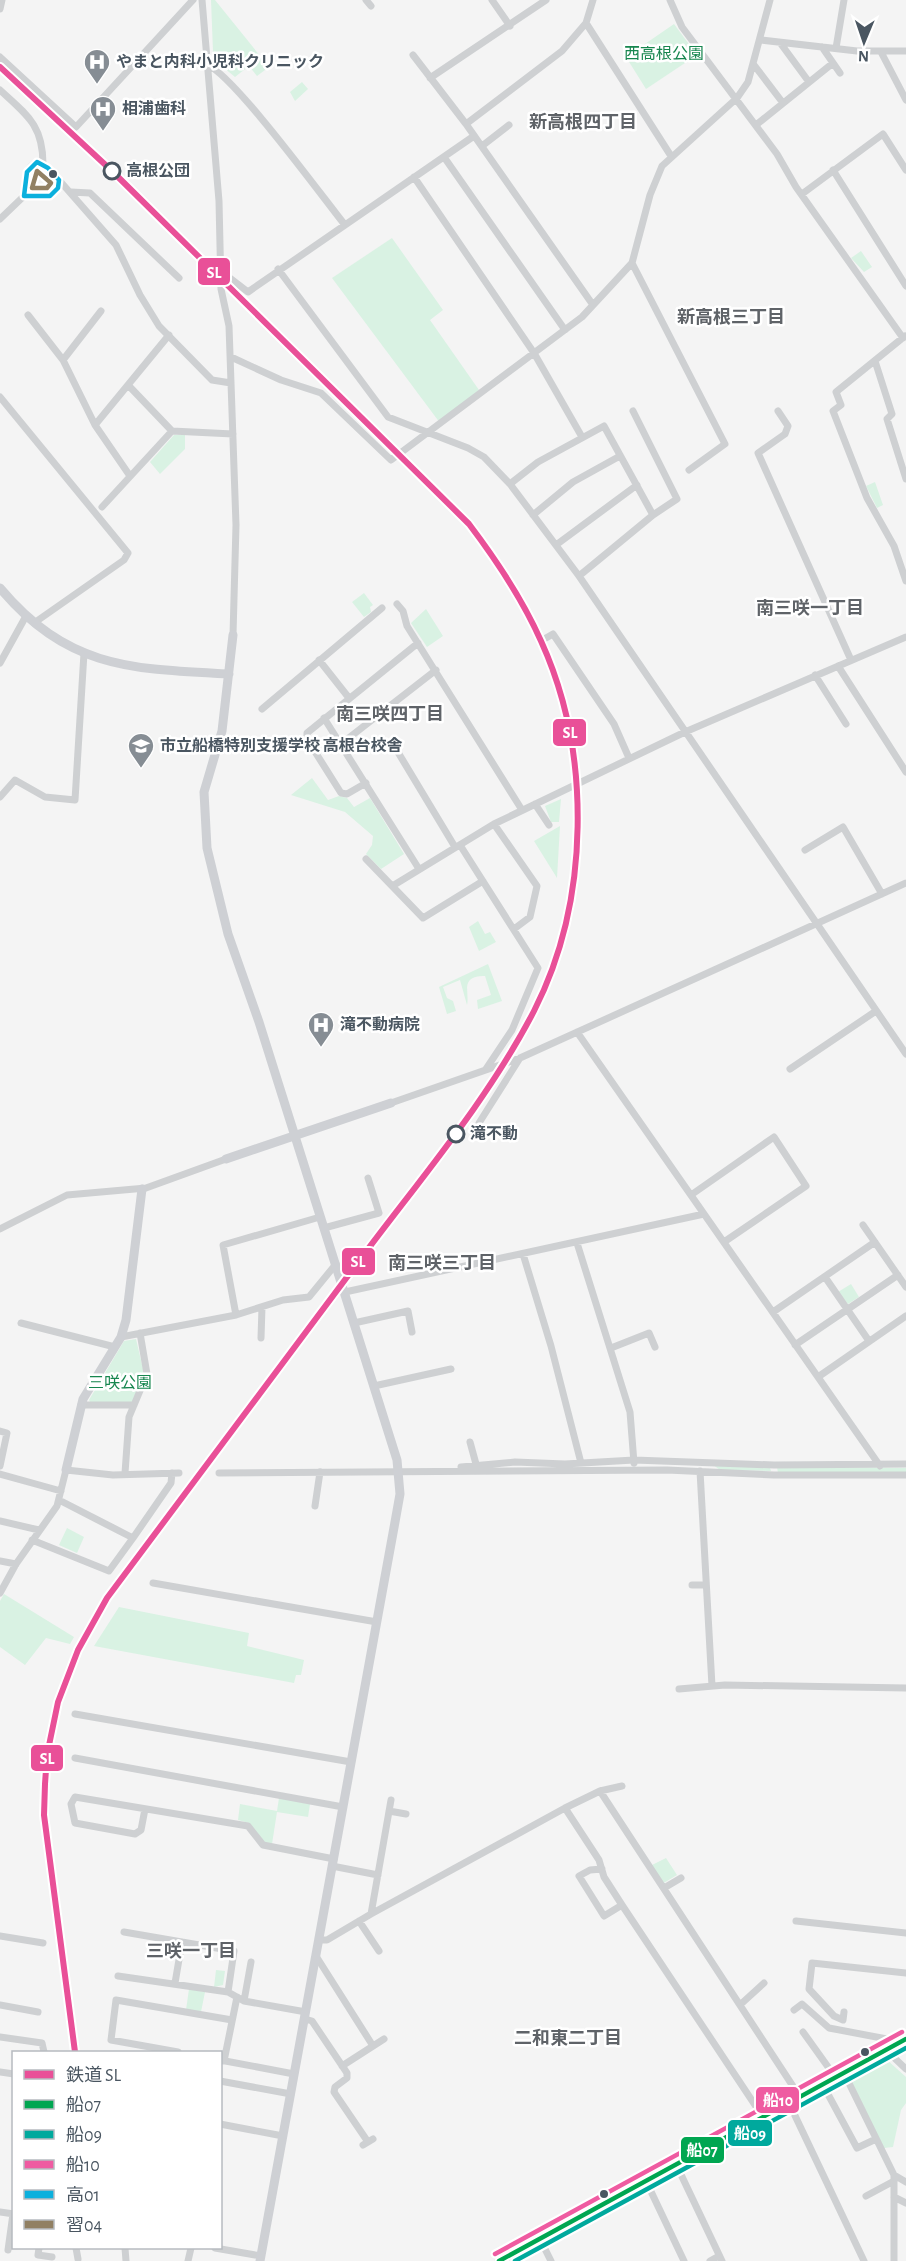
<svg xmlns="http://www.w3.org/2000/svg" width="906" height="2261" viewBox="0 0 906 2261" font-family="'Alegreya Sans','Noto Sans JP',sans-serif">
<style>
.green{fill:#d9f2e3}
.lines{fill:none;stroke-linecap:round;stroke-linejoin:round}
.street{stroke:#ced0d2;stroke-width:7}
.secondary{stroke:#ced0d4;stroke-width:9}
.bus-1-casing{stroke:#fff;stroke-width:9}
.bus-2-casing{stroke:#fff;stroke-width:9}
.bus-3-casing{stroke:#fff;stroke-width:9}
.bus-4-casing{stroke:#fff;stroke-width:9}
.bus-5-casing{stroke:#fff;stroke-width:9}
.bus-1{stroke:#00a651;stroke-width:4.5}
.bus-2{stroke:#00a99d;stroke-width:4.5}
.bus-3{stroke:#ef5ba1;stroke-width:4.5}
.bus-4{stroke:#0bb0dd;stroke-width:4.5}
.bus-5{stroke:#918063;stroke-width:4.5}
.rail-1-casing{stroke:#fff;stroke-width:10}
.rail-1{stroke:#e95098;stroke-width:6}
.stop-dot{fill:#fff;stroke:#4a5661;stroke-width:3}
.bus-dot{fill:#4a5661;stroke:#fff;stroke-width:2}
.labels{text-anchor:middle;dominant-baseline:central;stroke-width:5;stroke-linejoin:round;paint-order:stroke}
.park-label{font-size:16px;fill:#17864f;stroke:#fff}
.poi-label{font-size:16px;font-weight:bold;fill:#4a5661;stroke:#fff;text-anchor:start}
.stop-label{font-size:16px;font-weight:bold;fill:#4a5661;stroke:#fff;text-anchor:start}
.neighbourhood-label{font-size:18px;font-weight:bold;fill:#5f6368;stroke:#fff}
.line-badge{stroke:#fff;stroke-width:2}
.badge-label{font-size:16px;text-anchor:middle;font-weight:bold;fill:#fff}
</style>
<rect width="100%" height="100%" fill="#f4f4f4"/>
<path class="green" d="M211,0H215L269,67L257,76L249,66L235,77L217,62L220,56L213,52Z
M674,24L697,55L646,89L626,57Z
M302,82L308,89L295,101L290,92Z
M392,238L443,310L430,320L479,390L440,423L332,278Z
M861,251L872,267L864,272L851,258Z
M174,435H185V449L160,474L150,462Z
M875,482L883,505L877,508L866,486Z
M364,593L373,605L370,607L371,612L364,617L352,602Z
M426,609L443,636L427,647L411,623Z
M312,778L328,800L339,796L347,798L354,807L370,798L404,854L381,869L366,854L372,845L373,836L345,812L291,795Z
M561,799L559,822H551L545,806Z
M560,826L557,878L534,841Z
M478,921L485,934L490,932L496,942L479,951L469,927Z
M488,964L502,1001L478,1009L477,1000L491,995L485,976C459,976 470,992 467,1005L460,980L443,987L447,998L453,1001L456,1011L447,1014L439,987Z
M851,1284L859,1297L848,1304L838,1292Z
M136,1339L144,1373L133,1402H90L89,1400L124,1341Z
M712,1464L770,1468L771,1471L720,1470Z
M777,1467L906,1468V1473H778Z
M67,1528L84,1537L77,1553L59,1545Z
M4,1594L74,1637L70,1644L46,1638L25,1665L0,1647V1601Z
M119,1607L249,1633L247,1646L304,1660L301,1675H296L294,1683L94,1646Z
M279,1798L310,1804L308,1817L277,1812L272,1844L265,1843L249,1823L238,1820L240,1804L277,1811Z
M666,1858L677,1875L662,1884L650,1866Z
M216,1970L225,1971L223,1985L214,1987Z
M189,1989L205,1992L201,2012L186,2010Z
M886,2059L906,2077V2103L901,2110L893,2147L884,2148L850,2079Z"/>
<g class="lines">
<path class="street" d="M202,0L219,201L221,289L229,326L236,525L233,635
M366,0L371,6
M492,0L510,26
M670,0L682,27L777,154L796,187L903,338
M0,9L2,0
M586,23L671,156
M761,40L857,51H906
M781,44L809,82
M822,47L840,73
M836,48L844,0
M881,52L906,100
M413,55L466,124L593,305
M0,57L76,127L193,0
M206,64C233,74 321,195 345,225
M754,65L783,103
M430,78L546,0
M0,90C27,115 43,125 43,164
M466,124L562,51L586,23L593,0
M756,125L833,63
M482,146L509,125
M444,157L565,330
M833,170L906,286
M414,177L534,353L582,437
M59,180L116,245L140,295L159,326L212,380L231,383
M71,192L90,193L179,278
M802,194L883,134L906,170
M0,219L24,196C26,182 23,169 37,162L48,168L59,180L58,188L50,196H24
M632,263L725,444L689,470
M278,269L388,417L468,448L484,457L510,484L579,576L906,1054
M222,272L248,292L474,136
M28,315L63,360L95,425L130,476
M905,336L836,392L841,405L833,411L867,498L894,546L906,581
M231,357L281,380L321,393L391,460L582,317L632,263L650,195L662,166L737,98L748,82L770,0
M63,360L101,311
M875,361L892,414L887,419L906,479
M129,386L172,431
M0,397L128,553L124,560L34,623
M778,411L788,426L785,434L758,453L851,660
M95,425L169,335
M510,484L538,462L604,426L653,515
M102,507L172,431L233,434
M533,515L573,482L620,456
M556,545L637,485
M579,576L653,515L677,499L633,411
M397,604L403,611L407,626L522,810
M546,638L553,634L614,724L629,758
M319,660L349,698
M0,663L26,616
M838,666L906,772
M815,675L846,724
M262,709L382,608
M324,718L419,869
M341,744L436,670
M393,744L455,847
M366,783L347,794L341,793L307,739V733L418,643
M0,797L15,780L45,797L75,800L84,653
M535,804L549,825
M494,824L537,886L530,917L514,929
M460,845L538,968L512,1030L486,1069
M805,850L843,827L882,894
M366,859L423,918L483,881
M394,885L494,824L685,732L906,637
M577,1032L880,1466
M790,1069L876,1011
M391,1103L520,1058L906,883
M482,1132L479,1123L520,1058
M691,1195L774,1137L806,1186L724,1242
M863,1225L906,1287
M324,1228L379,1213L368,1178
M0,1229L67,1195L146,1188L226,1159
M577,1243L630,1412L634,1463
M523,1254L551,1346L581,1463
M825,1277L869,1341
M345,1292L704,1214
M773,1312L875,1242
M236,1315L223,1245L320,1217
M21,1323L115,1347
M354,1323L408,1311L412,1332
M121,1337L236,1315L283,1300L309,1297L336,1264
M261,1338L262,1307
M795,1345L898,1275
M611,1348L649,1333L655,1347
M818,1377L906,1316
M374,1386L451,1369
M81,1405H134
M0,1431L7,1433L0,1466
M470,1442L476,1464
M461,1467L515,1462L565,1464L634,1460L774,1465L906,1464
M700,1471L712,1686
M125,1473L129,1417L147,1374L140,1333
M219,1473L667,1470L774,1475H906
M0,1474L61,1491
M315,1506L320,1472
M0,1521L39,1530
M133,1538L171,1483L172,1473
M32,1540L109,1571L133,1538L59,1500
M0,1561L16,1564
M153,1583L377,1622
M692,1585H705
M0,1593L16,1564L57,1506L66,1470L113,1475L179,1473
M679,1689L725,1685L906,1688
M75,1714L351,1762
M75,1758L343,1807
M622,1786L600,1791L565,1808L599,1860L604,1877L622,1905L763,2117
M600,1791L800,2097
M145,1809L141,1830L135,1834L75,1823L71,1804L75,1797L248,1826L263,1845L334,1859
M389,1811L406,1814
M332,1866L378,1875
M602,1869L590,1870L579,1876L604,1916L622,1905
M664,1888L681,1878
M371,1914L565,1808
M359,1921L379,1951
M796,1921L906,1933
M124,1932L234,1951L228,1992L244,2001L306,2012
M0,1936L43,1943
M319,1940H327L371,1914L391,1800
M316,1956L373,2046
M118,1976L228,1992
M175,1983L182,1942
M244,2001L251,1962
M741,2004L764,1983
M0,2005L38,2012
M794,2010L802,2004L829,2028L887,2039L893,2047
M844,2012L843,2020L834,2016L809,1989L812,1963L906,1973
M305,2019L312,2021L347,2073V2078L335,2087L334,2092L368,2142
M803,2032L836,2078
M0,2037L42,2043L44,2052
M886,2050L906,2069
M178,2052L111,2040L116,2000L232,2020
M220,2060L294,2074
M224,2061L237,1997
M342,2066L384,2039
M0,2072L14,2074
M844,2073L894,2175V2261
M220,2081L291,2094
M823,2085L857,2148L876,2139
M789,2103L864,2261
M220,2124L283,2136
M363,2145L373,2139
M676,2164L722,2261
M894,2175L906,2182
M646,2181L684,2261
M866,2196L894,2181
M894,2197L906,2203
M0,2212L14,2214
M540,2239L551,2261
M39,2248L38,2255L52,2257
M76,2248L78,2259
M125,2248L126,2261
M215,2248L261,2256
M8,2250L13,2214
M188,2261L191,2248
M710,2261L719,2256"/>
<path class="secondary" d="M0,588C68,669 132,669 229,674
M233,635L222,731L204,792L207,848L228,934L259,1022L397,1460L400,1494L395,1522L260,2261
M226,1159L391,1103
M66,1470L83,1399L121,1337L126,1320L142,1189
M499,2261L906,2039"/>
<g class="bus-1-casing">
<path id="bus-1" d="M499,2261L906,2039"/>
</g>
<g class="bus-2-casing">
<path id="bus-2" d="M515,2261L906,2048"/>
</g>
<g class="bus-3-casing">
<path id="bus-3" d="M495,2254L902,2032"/>
</g>
<g class="bus-4-casing">
<path id="bus-4" d="M37,162L48,168L59,180L58,188L50,196H24L27,172Z"/>
</g>
<g class="bus-5-casing">
<path id="bus-5" d="M37,171L51,183L47,188H32Z"/>
</g>
<use href="#bus-1" class="bus-1"/>
<use href="#bus-2" class="bus-2"/>
<use href="#bus-3" class="bus-3"/>
<use href="#bus-4" class="bus-4"/>
<use href="#bus-5" class="bus-5"/>
<g class="rail-1-casing">
<path id="rail-1" d="M0,67L112,171L469,524C497,561 522,598 541,641C592,753 590,901 534,1011C488,1100 421,1178 362,1257C277,1371 192,1484 107,1598L78,1650L58,1702L47,1755L45,1784L44,1815L75,2052"/>
</g>
<use href="#rail-1" class="rail-1"/>
</g>
<defs>
<g id="hospital-pin" transform="scale(1.35)"><path d="M0 17L-7.5 6A9.5 9.5 0 1 1 7.5 6Z" fill="#868d94" stroke="#fff"/><path d="M-5-5h3v3.5h4V-5h3V5h-3V1.5h-4V5h-3Z" fill="#fff"/></g>
<g id="school-pin" transform="scale(1.35)"><path d="M0 17L-7.5 6A9.5 9.5 0 1 1 7.5 6Z" fill="#868d94" stroke="#fff"/><path d="M0-5L7-2L0 1L-7-2ZM-4 1L0 2.5L4 1V4Q0 6-4 4Z" fill="#fff"/></g>
</defs>
<g fill-rule="evenodd">
<use href="#hospital-pin" x="97" y="62"/>
<use href="#hospital-pin" x="103" y="109"/>
<use href="#school-pin" x="141" y="746"/>
<use href="#hospital-pin" x="321" y="1025"/>
</g>
<g class="stop-dot">
<circle cx="112" cy="171" r="8"/>
<circle cx="456" cy="1134" r="8"/>
</g>
<g class="bus-dot">
<circle cx="53" cy="174" r="5"/>
<circle cx="865" cy="2052" r="5"/>
<circle cx="604" cy="2194" r="5"/>
</g>
<g class="labels">
<g class="park-label">
<text x="664" y="54">西高根公園</text>
<text x="120" y="1383">三咲公園</text>
</g>
<g class="poi-label">
<text x="116" y="62">やまと内科小児科クリニック</text>
<text x="122" y="109">相浦歯科</text>
<text x="160" y="746">市立船橋特別支援学校 高根台校舎</text>
<text x="340" y="1025">滝不動病院</text>
</g>
<g class="stop-label">
<text x="126" y="171">高根公団</text>
<text x="470" y="1134">滝不動</text>
</g>
<g class="neighbourhood-label">
<text x="583" y="123">新高根四丁目</text>
<text x="731" y="318">新高根三丁目</text>
<text x="810" y="609">南三咲一丁目</text>
<text x="390" y="715">南三咲四丁目</text>
<text x="442" y="1264">南三咲三丁目</text>
<text x="191" y="1952">三咲一丁目</text>
<text x="568" y="2039">二和東二丁目</text>
</g>
</g>
<g class="line-badge">
<rect x="197" y="257" width="34" height="29" rx="6" fill="#e95098"/>
<rect x="552" y="718" width="35" height="29" rx="6" fill="#e95098"/>
<rect x="341" y="1247" width="35" height="29" rx="6" fill="#e95098"/>
<rect x="30" y="1744" width="34" height="28" rx="6" fill="#e95098"/>
<rect x="755" y="2086" width="45" height="28" rx="6" fill="#ef5ba1"/>
<rect x="727" y="2119" width="46" height="28" rx="6" fill="#00a99d"/>
<rect x="680" y="2136" width="45" height="28" rx="6" fill="#00a651"/>
</g>
<g class="badge-label">
<text x="214" y="278">SL</text>
<text x="570" y="738">SL</text>
<text x="358" y="1267">SL</text>
<text x="47" y="1764">SL</text>
<text x="778" y="2106">船10</text>
<text x="750" y="2139">船09</text>
<text x="702" y="2156">船07</text>
</g>
<rect x="12" y="2051" width="210" height="198" fill="#ffffff" stroke="#b7bbc0" stroke-width="1.5"/>
<rect x="24" y="2070" width="30" height="9" fill="#e95098" stroke="#b7bbc0" stroke-width="1.5"/>
<text x="66" y="2081" font-size="18" fill="#4a5661">鉄道 SL</text>
<rect x="24" y="2100" width="30" height="9" fill="#00a651" stroke="#b7bbc0" stroke-width="1.5"/>
<text x="66" y="2111" font-size="18" fill="#4a5661">船07</text>
<rect x="24" y="2130" width="30" height="9" fill="#00a99d" stroke="#b7bbc0" stroke-width="1.5"/>
<text x="66" y="2141" font-size="18" fill="#4a5661">船09</text>
<rect x="24" y="2160" width="30" height="9" fill="#ef5ba1" stroke="#b7bbc0" stroke-width="1.5"/>
<text x="66" y="2171" font-size="18" fill="#4a5661">船10</text>
<rect x="24" y="2190" width="30" height="9" fill="#0bb0dd" stroke="#b7bbc0" stroke-width="1.5"/>
<text x="66" y="2201" font-size="18" fill="#4a5661">高01</text>
<rect x="24" y="2220" width="30" height="9" fill="#918063" stroke="#b7bbc0" stroke-width="1.5"/>
<text x="66" y="2231" font-size="18" fill="#4a5661">習04</text>
<g transform="translate(864 42) rotate(182)" stroke="#ffffff" stroke-width="4.5" paint-order="stroke">
<path d="M0-4.5L10 22L0 15L-10 22Z" fill="#4a5661"/>
<text y="-9" font-size="16" font-weight="bold" text-anchor="middle" fill="#4a5661">N</text>
</g>
</svg>
